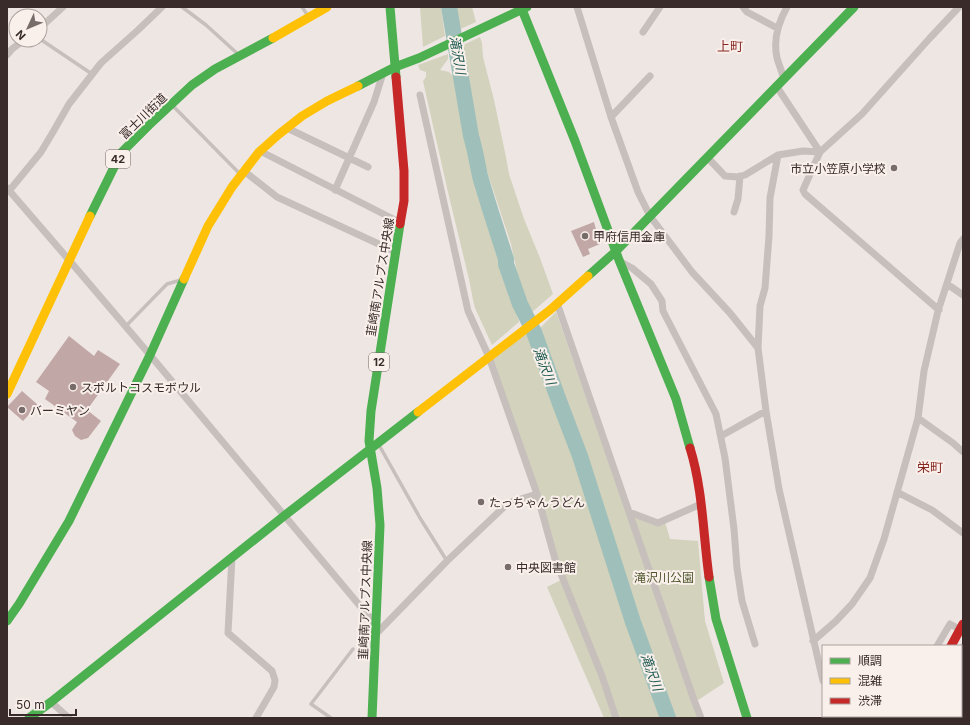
<svg xmlns="http://www.w3.org/2000/svg" width="970" height="725" viewBox="0 0 970 725" font-family="Inter,'Noto Sans JP',sans-serif">
<style>
.green{fill:#d3d2bd}
.lines{fill:none;stroke-linecap:round;stroke-linejoin:round}
.river{stroke:#9fc0ba;stroke-width:16}
.building{fill:#c1a7a5}
.lane{stroke:#c7bfbc;stroke-width:3.5}
.street{stroke:#c7bfbc;stroke-width:7}
.fast{stroke:#4caf50;stroke-width:9}
.slow{stroke:#ffc107;stroke-width:9}
.jam{stroke:#c62828;stroke-width:9}
.poi-dot{fill:#786c6b;stroke:#faf0eb;stroke-width:1.5}
.labels{text-anchor:middle;dominant-baseline:central;stroke-width:4;stroke-linejoin:round;paint-order:stroke}
.shield{fill:#faf0eb;stroke:#726664;stroke-width:1}
.shield-label{font-size:11px;font-weight:bold;fill:#382b2a}
.street-label{font-size:12px;fill:#382b2a;stroke:#faf0eb}
.poi-label{font-size:12px;fill:#382b2a;stroke:#faf0eb;text-anchor:start}
.park-label{font-size:12px;fill:#4f572d;stroke:#faf0eb}
.neighbourhood-label{font-size:13px;fill:#872823;stroke:#faf0eb}
.water-label{font-size:13px;font-style:italic;fill:#1f5a53;stroke:#faf0eb}
</style>
<rect width="100%" height="100%" fill="#eee6e3"/>
<path class="green" d="M420,7H441L445,36L423,47Z
M453,7H472L476,22L458,30Z
M480,37L482,43L483,57L494,100L506,157L509,174L524,219L540,258L553,294L531,313L519,281L511,244L486,168L477,130L469,87L461,46Z
M448,54V59L440,70L449,72L453,76L457,91L459,108L466,141L479,190L488,223L508,284V294L512,298L519,322L492,345L475,308L473,300L469,279L447,188L423,81L426,77V72L420,70L418,65Z
M556,312L627,514L665,522L670,539L698,541L705,621L724,683L695,702L701,718H673L663,691L599,509L604,506L597,498L538,330Z
M532,324L559,401L577,449L630,612L668,718H616L557,563L489,357Z
M561,580L599,675L614,718H604L547,587Z"/>
<g class="lines">
<path class="river" d="M449,7L471,136C475,149 477,162 480,176C488,204 497,231 506,259V264L520,304L534,332L559,401L580,456L633,622L668,718"/>
</g>
<path class="building" d="M594,222L600,244L588,249L590,254L583,257L571,231Z
M69,336L94,356L98,350L120,364L87,410L101,421L88,438L81,440L75,436L72,430L77,422L45,399L49,391L36,382Z
M22,391L38,405L23,421L7,407Z"/>
<g class="lines">
<path class="lane" d="M182,7L206,25L239,55
M302,7L308,16
M40,39L92,74
M172,105L240,174
M125,327L167,284L181,280
M379,445L420,518L447,561
M331,718L311,704L353,649"/>
<path class="street" d="M577,7L611,117L638,192L650,216L692,272L730,313L758,348
M743,7L747,12L777,28
M40,28L63,7
M643,32L660,7
M7,55L12,49L24,40
M784,79C782,72 779,65 777,58C773,40 778,23 787,7
M777,87L820,152
M420,95L468,311L489,357L537,494L555,559L602,676L616,718
M611,117L650,76
M287,128L368,167
M260,151L401,223
M778,155L770,198L769,236L765,288L760,306L758,348L766,411L779,489L823,681
M707,157L725,176L738,177L745,175L778,155L803,151L820,152
M244,171L277,197L396,252
M7,188L69,260L150,355L376,625
M335,190L374,102L383,73
M9,191L41,152L53,132L69,104L101,63L138,30L162,7
M734,212L738,199L740,176
M619,261L632,268L651,284L662,301L663,311L716,414L725,458L734,529L737,568L742,601L755,644
M947,284L963,295
M557,303L629,512L658,523L701,504
M939,310L805,194L803,190L820,152L862,114L929,39L959,7
M918,418L953,443L963,452
M721,436L766,411
M897,492L932,510L963,533
M629,512L694,700L701,718
M232,557L228,633L272,671L275,680L274,687L256,718
M376,634L447,561L506,505L514,501L537,494
M813,641L836,621L852,604L870,578L884,539L918,418L924,371L938,311L960,243L963,239
M937,646L950,624L963,631
M961,651L963,647
M961,689L963,688
M961,700L963,705
M51,702L69,718
M832,716V718
M889,718L891,716
M916,718L917,716"/>
<path class="fast" d="M390,7L396,77
M521,7L575,141L619,260L676,399L690,448
M358,86L395,67L419,58L527,7
M90,216L121,153L149,125L192,85L215,69L273,38
M588,276L615,252L854,7
M709,577L716,619L747,718
M7,621L19,604L69,521L150,355L184,279
M29,718L51,702L284,516L418,412
M372,718L380,525L377,488L369,441L371,411L400,224"/>
<path class="slow" d="M273,38L327,7
M184,279L208,226L232,187L259,152L278,135L302,116L327,101L358,86
M7,394L90,216
M418,412L550,310L588,276
M903,718L905,716"/>
<path class="jam" d="M396,77L404,171V201L400,224
M690,448C703,490 703,534 709,577
M951,646L963,624"/>
</g>
<g class="poi-dot">
<circle cx="894" cy="168" r="4"/>
<circle cx="585" cy="236" r="4"/>
<circle cx="73" cy="387" r="4"/>
<circle cx="22" cy="410" r="4"/>
<circle cx="481" cy="502" r="4"/>
<circle cx="508" cy="567" r="4"/>
</g>
<g class="labels">
<g class="shield">
<rect x="106" y="150" width="24" height="18" rx="3"/>
<rect x="369" y="353" width="20" height="18" rx="3"/>
</g>
<g class="shield-label">
<text x="118" y="159">42</text>
<text x="379" y="362">12</text>
</g>
<g class="street-label">
<text transform="translate(143 116) rotate(-44)">富士川街道</text>
<text transform="translate(380 277) rotate(-81)">韮崎南アルプス中央線</text>
<text transform="translate(365 600) rotate(-88)">韮崎南アルプス中央線</text>
</g>
<g class="poi-label">
<text x="886" y="168" text-anchor="end">市立小笠原小学校</text>
<text x="593" y="236">甲府信用金庫</text>
<text x="81" y="387">スポルトコスモボウル</text>
<text x="30" y="410">バーミヤン</text>
<text x="489" y="502">たっちゃんうどん</text>
<text x="516" y="567">中央図書館</text>
</g>
<g class="park-label">
<text x="664" y="577">滝沢川公園</text>
</g>
<g class="neighbourhood-label">
<text x="730" y="46">上町</text>
<text x="930" y="467">栄町</text>
</g>
<g class="water-label">
<text transform="translate(458 55) rotate(80)">滝沢川</text>
<text transform="translate(545 366) rotate(69)">滝沢川</text>
<text transform="translate(652 672) rotate(70)">滝沢川</text>
</g>
</g>
<rect width="970" height="725" fill="none" stroke="#382b2a" stroke-width="16"/>
<rect x="822" y="645" width="140" height="72" fill="#faf0eb" stroke="#aca19e"/>
<rect x="830" y="658" width="20" height="6" fill="#4caf50" stroke="#aca19e"/>
<text x="858" y="665" font-size="12" fill="#382b2a">順調</text>
<rect x="830" y="678" width="20" height="6" fill="#ffc107" stroke="#aca19e"/>
<text x="858" y="685" font-size="12" fill="#382b2a">混雑</text>
<rect x="830" y="698" width="20" height="6" fill="#c62828" stroke="#aca19e"/>
<text x="858" y="705" font-size="12" fill="#382b2a">渋滞</text>
<g transform="translate(28 28) rotate(226)"><circle r="19" fill="#faf0eb" stroke="#aca19e"/>
<path d="M0-3L7 15L0 10L-7 15Z" fill="#786c6b"/>
<text y="-6" font-size="11" font-weight="bold" text-anchor="middle" fill="#382b2a">N</text>
</g>
<path d="M10 709v6h66v-6" fill="none" stroke="#382b2a" stroke-width="2"/>
<text x="16" y="709" font-size="12" fill="#382b2a" stroke="#faf0eb" stroke-width="3" paint-order="stroke">50 m</text>
</svg>
